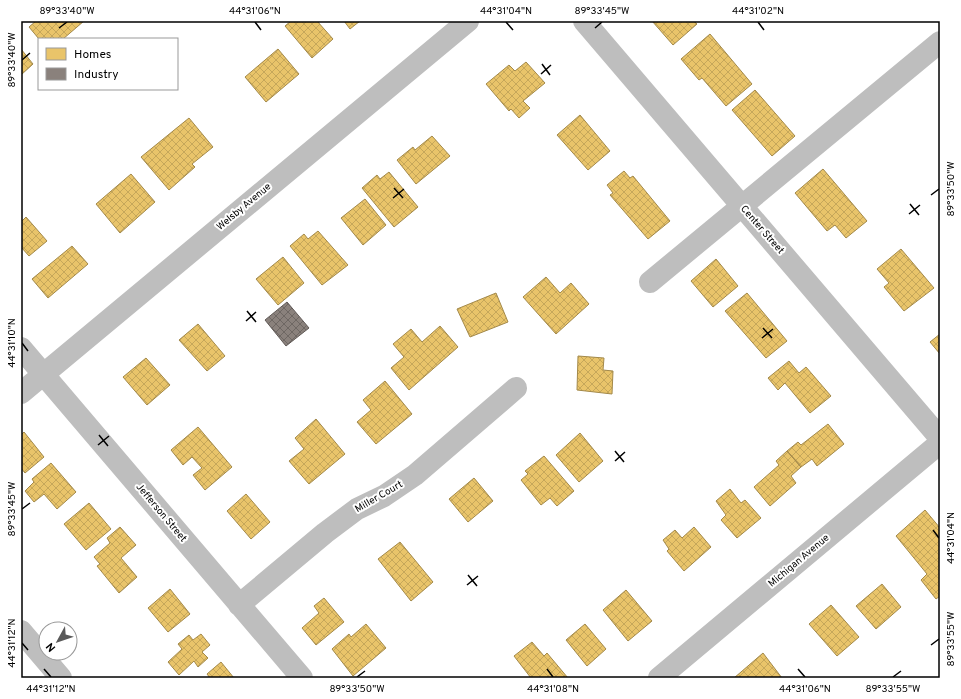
<svg xmlns="http://www.w3.org/2000/svg" width="961" height="699" viewBox="0 0 961 699" font-family="Overpass,sans-serif">
<style>
.homes{fill:url(#homes-cross-hatch);stroke:#a3894a}
.industry{fill:url(#industry-cross-hatch);stroke:#615a57}
.lines{fill:none;stroke-linecap:round;stroke-linejoin:round}
.minor{stroke:#bebebe;stroke-width:22}
.ticks{fill:none;stroke:#000;stroke-width:1.5}
.labels{text-anchor:middle;dominant-baseline:central;stroke-width:4;stroke-linejoin:round;paint-order:stroke}
.street-label{font-size:10px;fill:#000;stroke:#fff}
.neatline{fill:none;stroke:#000;stroke-width:1.5}
.ticks-label{font-size:10px;text-anchor:middle;fill:#000}
</style>
<defs>
<pattern id="homes-cross-hatch" width="8" height="8" patternUnits="userSpaceOnUse"><rect width="8" height="8" fill="#e9c46a"/><path d="M0 0l8 8M0 8l8-8" fill="none" stroke="#c6a75a"/></pattern>
<pattern id="industry-cross-hatch" width="8" height="8" patternUnits="userSpaceOnUse"><rect width="8" height="8" fill="#8a817c"/><path d="M0 0l8 8M0 8l8-8" fill="none" stroke="#6e6763"/></pattern>
</defs>
<rect width="100%" height="100%" fill="#fff"/>
<path class="homes" d="M36,21H84L63,39H39L29,27Z
M291,21H317L333,39L312,58L285,26Z
M344,21H360L350,29Z
M652,21H694L697,24L673,45Z
M710,34L752,84L726,106L702,78L699,80L681,59Z
M21,49L33,64L21,75Z
M278,49L299,74L266,102L245,77Z
M526,62L545,83L523,101L530,108L519,118L511,109L509,111L486,84L509,65L515,71Z
M755,90L795,136L772,156L732,110Z
M580,115L610,151L588,170L557,135Z
M189,118L213,147L192,164L195,167L169,190L141,157Z
M432,136L450,156L416,184L397,160L413,147L415,150Z
M823,169L867,221L846,238L835,225L827,231L795,193Z
M624,171L630,178L633,176L670,221L648,239L610,195L613,193L607,185Z
M389,172L418,207L394,227L362,188L377,175L380,179Z
M131,174L155,202L120,233L96,204Z
M365,199L386,225L363,245L341,218Z
M26,217L47,241L29,256L21,247V222Z
M318,231L348,265L322,285L290,246L304,234L308,239Z
M72,246L88,264L48,298L32,279Z
M901,249L934,288L904,311L884,287L889,283L877,269Z
M283,257L304,283L278,305L256,279Z
M716,259L738,286L713,307L691,281Z
M546,277L560,293L571,283L589,304L556,334L523,297Z
M496,293L508,322L470,337L457,309Z
M747,293L787,341L766,358L725,311Z
M198,324L225,356L207,371L179,340Z
M440,326L458,347L409,390L391,368L404,357L393,344L411,329L422,342Z
M940,334V354L930,342Z
M578,356L604,358L603,370L613,371L612,394L577,390Z
M146,358L170,385L147,405L123,377Z
M789,361L799,373L806,367L831,396L810,413L785,383L778,390L768,378Z
M385,381L412,414L376,444L357,422L371,410L363,400Z
M316,419L345,454L309,484L289,461L304,449L295,438Z
M828,424L844,444L817,466L812,459L801,467L787,451L798,442L801,445Z
M198,427L232,467L205,490L193,475L202,468L192,457L183,465L171,450Z
M24,432L44,457L25,473L21,468V435Z
M580,433L603,461L579,482L556,455Z
M787,451L801,467L791,476L796,483L770,506L754,487L779,465L776,461Z
M544,456L574,491L557,506L550,498L541,505L521,480L528,474L525,471Z
M51,463L76,492L57,509L44,494L34,502L25,491L34,482L32,479Z
M474,478L493,501L468,522L449,499Z
M730,489L741,503L745,500L761,518L737,538L721,520L726,515L716,501Z
M246,494L270,522L251,539L227,511Z
M89,503L111,529L86,550L64,524Z
M925,510L940,528V596L936,599L921,580L927,574L896,536Z
M120,527L136,545L121,558L137,577L119,593L97,566L100,564L94,557L110,543L107,538Z
M694,527L711,547L684,571L667,551L669,549L663,540L675,530L682,538Z
M400,542L433,582L411,601L378,559Z
M882,584L901,607L876,629L856,606Z
M170,589L190,614L168,632L148,608Z
M626,590L652,621L628,641L603,610Z
M324,598L344,622L316,645L302,628L319,613L314,606Z
M831,605L859,637L837,656L809,624Z
M366,624L386,648L353,676L332,649L349,634L351,637Z
M585,624L606,649L587,666L566,640Z
M201,634L210,645L202,652L208,658L198,667L194,661L179,675L168,662L182,649L178,644L189,635L193,640Z
M532,642L544,656L547,653L568,678H531L514,656Z
M763,653L782,678H734Z
M221,662L234,678H210L207,674Z"/>
<path class="industry" d="M287,302L309,328L286,346L265,320Z"/>
<g class="lines">
<path class="minor" d="M584,21L940,438
M650,282L940,42
M21,348L302,678
M21,393L468,21
M239,605L325,533L357,509L384,496L415,475L516,388
M21,631L61,678
M659,678L940,443"/>
</g>
<path class="ticks" d="M255,22L261,30M506,22L513,30M758,22L764,30M59,28L67,22M595,28L602,22M22,60L30,53M542,64L550,75M541,74L551,65M394,188L403,198M931,195L939,189M393,198L404,189M910,204L919,215M909,214L920,205M247,311L256,322M246,321L256,312M763,328L772,338M762,338L773,329M22,343L28,351M99,435L108,446M98,445L109,436M615,451L624,462M615,461L625,452M22,509L30,503M933,530L939,538M468,575L477,586M467,585L478,576M22,643L28,650M931,645L939,639M44,669L51,677M547,669L553,677M798,669L805,677M357,677L365,671M893,677L901,671"/>
<g class="labels">
<g class="street-label">
<text transform="translate(244 207) rotate(-40)">Welsby Avenue</text>
<text transform="translate(762 230) rotate(49)">Center Street</text>
<text transform="translate(379 497) rotate(-30)">Miller Court</text>
<text transform="translate(161 513) rotate(50)">Jefferson Street</text>
<text transform="translate(799 561) rotate(-40)">Michigan Avenue</text>
</g>
</g>
<rect width="961" height="699" fill="none" stroke="#ffffff" stroke-width="44"/>
<rect x="38" y="38" width="140" height="52" fill="#ffffff" stroke="#999999"/>
<rect x="46" y="48" width="20" height="12" fill="#e9c46a" stroke="#999999"/>
<text x="74" y="58" font-size="12" fill="#000000">Homes</text>
<rect x="46" y="68" width="20" height="12" fill="#8a817c" stroke="#999999"/>
<text x="74" y="78" font-size="12" fill="#000000">Industry</text>
<g transform="translate(58 641) rotate(230)"><circle r="19" fill="#ffffff" stroke="#999999"/>
<path d="M0-3L7 15L0 10L-7 15Z" fill="#595959"/>
<text y="-6" font-size="11" font-weight="bold" text-anchor="middle" fill="#000000">N</text>
</g>
<rect x="22" y="22" width="917" height="655" class="neatline"/>
<g class="ticks-label">
<text x="67" y="14">89°33'40"W</text>
<text x="255" y="14">44°31'06"N</text>
<text x="506" y="14">44°31'04"N</text>
<text x="602" y="14">89°33'45"W</text>
<text x="758" y="14">44°31'02"N</text>
<text transform="translate(11 60) rotate(-90)" y="4">89°33'40"W</text>
<text transform="translate(950 189) rotate(-90)" y="4">89°33'50"W</text>
<text transform="translate(11 343) rotate(-90)" y="4">44°31'10"N</text>
<text transform="translate(11 509) rotate(-90)" y="4">89°33'45"W</text>
<text transform="translate(950 538) rotate(-90)" y="4">44°31'04"N</text>
<text transform="translate(950 639) rotate(-90)" y="4">89°33'55"W</text>
<text transform="translate(11 643) rotate(-90)" y="4">44°31'12"N</text>
<text x="51" y="692">44°31'12"N</text>
<text x="357" y="692">89°33'50"W</text>
<text x="553" y="692">44°31'08"N</text>
<text x="805" y="692">44°31'06"N</text>
<text x="893" y="692">89°33'55"W</text>
</g>
</svg>
